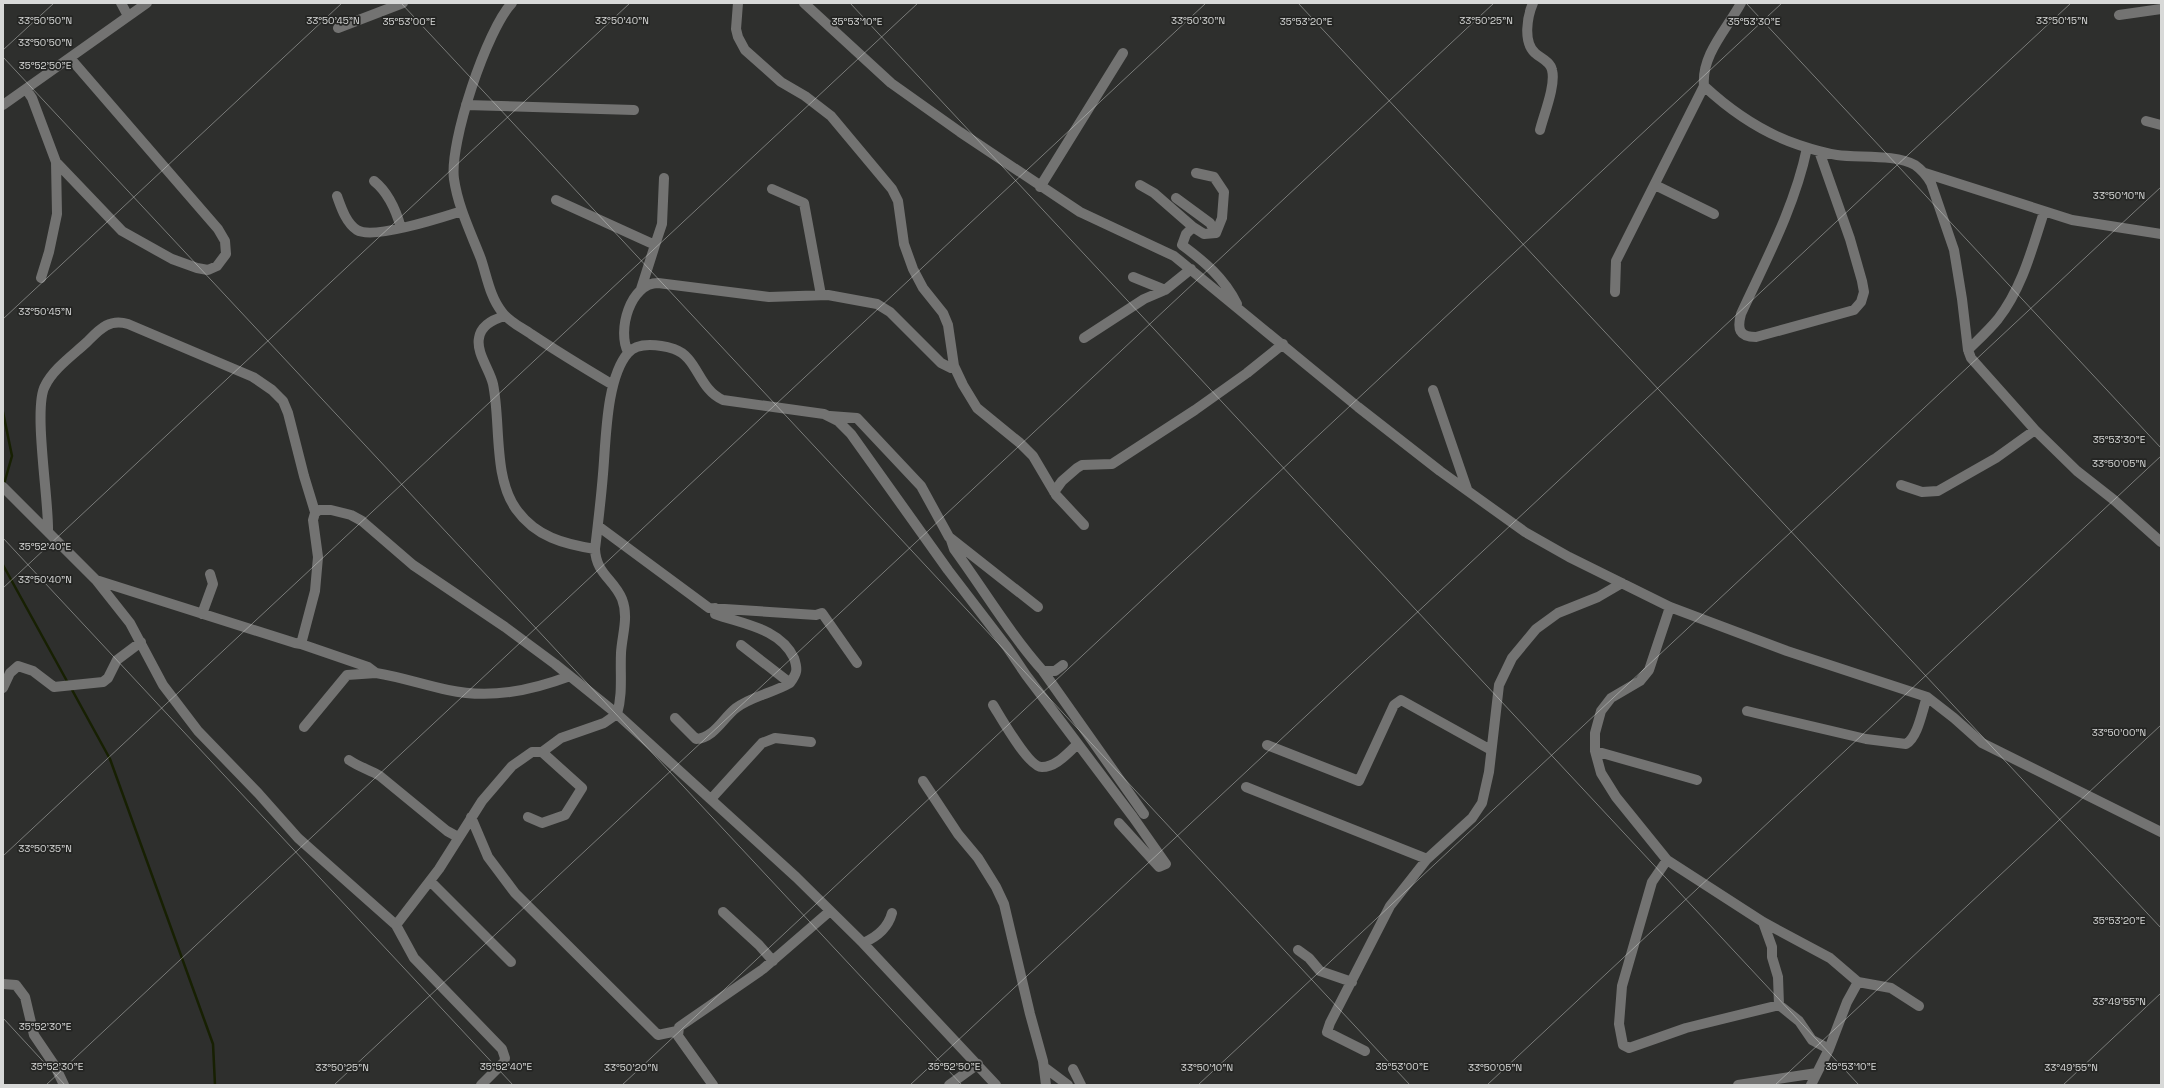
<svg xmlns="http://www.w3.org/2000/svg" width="2164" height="1088" viewBox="0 0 2164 1088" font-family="'Space Grotesk',sans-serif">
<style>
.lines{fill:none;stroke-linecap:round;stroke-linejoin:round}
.stream{stroke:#172002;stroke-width:2.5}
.minor{stroke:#737372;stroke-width:10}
.ticks{fill:none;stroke:#d8d9d8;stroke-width:1;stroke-opacity:0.45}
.ticks-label{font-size:10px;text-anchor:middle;fill:#d8d9d8;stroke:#242523;stroke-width:3.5;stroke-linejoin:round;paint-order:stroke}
</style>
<rect width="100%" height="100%" fill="#2e2f2d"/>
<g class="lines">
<path class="stream" d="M3,412L12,456L4,484
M3,565L68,683
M71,688L110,759L213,1044L215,1085"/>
<path class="minor" d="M121,3L128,16
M512,3C487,29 449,143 454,179C458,207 471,233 481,259C487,277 490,297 502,312C509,322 521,327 531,334C558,352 586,369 613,385
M804,3L891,83L960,132L1080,212L1174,256L1358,407L1440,471L1525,532L1569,557L1670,607L1787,651L1927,697L1954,718L1982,743L2161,832
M1533,3C1527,17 1523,42 1535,53C1540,58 1550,61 1552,70C1556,85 1544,114 1540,130
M1741,3C1727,29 1701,55 1704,86C1732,112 1763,133 1799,145C1811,149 1824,153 1837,155C1859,158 1896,154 1915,165C1922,170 1927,176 1931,183L1954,250L1962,299L1968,350L1971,358L2035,430L2077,471L2114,500L2161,542
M2119,15L2161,9
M338,28L403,3
M26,89L32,98L56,162L122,231L172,259L197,268L208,270L217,266L226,254L225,241L218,229L70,58
M3,105L147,3
M466,105L634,110
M2146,121L2161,125
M1807,148C1795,206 1766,260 1741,314C1737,329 1739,337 1756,337L1854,310L1861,302L1864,292L1862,281L1850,239L1819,151
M1196,173L1214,177L1224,192L1222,218L1216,233
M1925,173L2072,220L2161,234
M374,181C389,193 396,210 401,228
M1140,185L1154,193L1193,227L1186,234L1182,245C1205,262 1224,278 1237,304
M1655,185L1714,214
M1040,187L1123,53
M772,189L804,203L821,295
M337,196C341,207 346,223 357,230C373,240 443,217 462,211
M1176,198L1210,223L1216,233L1204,234L1193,227
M556,200L655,245L641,289
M655,245L662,224L664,178
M1133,277L1165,290L1191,269
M41,278L49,252L57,214L56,162
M1615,292L1616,261L1704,86
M505,316C494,319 481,325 479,338C476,353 490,370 493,384C501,422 493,477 516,509C536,537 564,544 595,549
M1084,338L1144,299L1165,290
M1968,350C1978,340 1989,330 1998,319C2022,288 2032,249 2044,212
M628,352C617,331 630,283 658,283L769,297L828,295L877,304L890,312L941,363L951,368L954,366L948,325L943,313L923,288L913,269L904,244L898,201L892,189L831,116L805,96L781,82L745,50L738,37L736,29L738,3
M954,366L963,385L977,408L1020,443L1033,456L1056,495L1084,525
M1433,390L1467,489
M830,416L857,418L921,486L949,537L1038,607
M1901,485L1922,492L1938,491L1996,458L2035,430
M3,487L96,580L295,643L301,644L315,591L318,557L313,520L315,513L319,510H331L351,515L362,521L413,565L505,627L555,664L617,714L796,877L863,943L996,1085
M1054,492L1062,481L1077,468L1082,465L1112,464L1195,410L1247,373L1283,344
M598,526L709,608L816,615L822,613L857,663
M48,531C49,500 33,408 45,386C53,369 73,355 87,342C99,330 109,318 128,324L253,377L272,390L283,401L288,413L304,476L315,512
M951,540L954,549C984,590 1010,634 1043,671H1055L1063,665
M96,580L130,623L163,685L198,731L258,793L298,838L396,925L414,958L502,1049L505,1058L504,1062L481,1085
M1670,607L1649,670L1640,681L1611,698L1601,711L1595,733V751L1601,773L1616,797L1667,860L1763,922L1830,958L1858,982L1891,988L1919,1006
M715,608V614C742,624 780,628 794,658C798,670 797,673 790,683L741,645
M202,614L213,584L210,574
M301,644L368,667L376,673C401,677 424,685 448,690C490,699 530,691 570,676
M1043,671L1144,814
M3,688L10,673L18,666L33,671L54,687L103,682L108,678L117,660L141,642
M993,705C1000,716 1029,768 1042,767C1057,767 1068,752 1078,744
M1747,711L1866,739L1906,744C1918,737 1922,711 1927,697
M675,718L696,739C714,738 723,718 736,708C752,696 773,693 790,683
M304,727L347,675L376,673
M1267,745L1359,781L1394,705L1401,700L1491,750
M1595,751L1697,780
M349,760C359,767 370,770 380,776L447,831L458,837
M923,781L958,834L978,858L996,887L1004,904L1030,1014L1043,1061L1046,1085
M1246,787L1427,859
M711,799L762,743L775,738L811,742
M471,817L488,857L515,893L658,1035L677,1031
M528,817L542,823L565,815L582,788L542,752
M1667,860L1652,882L1622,986L1619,1024L1623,1045L1629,1048L1686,1028L1779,1005
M430,881L511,962
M723,912L759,945L773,961
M1763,922L1772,947V957L1778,977L1779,1005L1799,1021L1812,1040L1829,1049
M396,925L439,869L482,801L512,766L532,752H542L561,738L604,723L617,714C623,694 620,674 621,653C622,635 629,617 622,599C614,579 596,574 595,549C598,524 601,499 603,474C606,441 606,378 628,353C638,341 661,345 674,349C698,357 698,389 723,400L824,414L838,421L851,434L948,570L1007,647L1026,675L1133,817L1166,864L1159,867L1119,823
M863,943C877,937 888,928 892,913
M1298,950L1309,958L1320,971L1352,982
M3,984L16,985L25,997L34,1035L55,1066L64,1085
M1365,1051L1327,1032L1330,1023L1390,906L1427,859L1472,818L1482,803L1489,772L1499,685L1512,658L1536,629L1558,613L1598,597L1622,583
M1044,1067L1068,1085
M1073,1069L1081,1085
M713,1085L678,1036L679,1027L763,969L830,911
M949,1085L978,1064
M1738,1085L1817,1073
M1811,1085L1829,1049L1847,1002L1858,982"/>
</g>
<path class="ticks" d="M401,3L1410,1085M850,3L1859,1085M1298,3L2161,928M1746,3L2161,448M3,50L54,3M3,57L962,1085M3,319L342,3M3,538L513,1085M3,588L630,3M3,856L918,3M3,1018L65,1085M46,1085L1206,3M334,1085L1494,3M622,1085L1782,3M910,1085L2071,3M1198,1085L2161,187M1487,1085L2161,456M1775,1085L2161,725M2063,1085L2161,993"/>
<g class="ticks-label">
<text x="45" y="24">33°50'50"N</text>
<text x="333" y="24">33°50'45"N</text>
<text x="622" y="24">33°50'40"N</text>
<text x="1198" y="24">33°50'30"N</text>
<text x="1486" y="24">33°50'25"N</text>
<text x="2062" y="24">33°50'15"N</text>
<text x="409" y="25">35°53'00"E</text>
<text x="857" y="25">35°53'10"E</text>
<text x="1754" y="25">35°53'30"E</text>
<text x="1306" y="25">35°53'20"E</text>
<text x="45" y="46">33°50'50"N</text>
<text x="45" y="69">35°52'50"E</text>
<text x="2119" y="199">33°50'10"N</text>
<text x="45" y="315">33°50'45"N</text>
<text x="2119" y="443">35°53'30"E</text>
<text x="2119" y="467">33°50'05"N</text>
<text x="45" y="550">35°52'40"E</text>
<text x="45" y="583">33°50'40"N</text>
<text x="2119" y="736">33°50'00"N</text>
<text x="45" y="852">33°50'35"N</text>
<text x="2119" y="924">35°53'20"E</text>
<text x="2119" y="1005">33°49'55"N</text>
<text x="45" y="1030">35°52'30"E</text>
<text x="57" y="1070">35°52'30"E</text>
<text x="506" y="1070">35°52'40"E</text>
<text x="954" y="1070">35°52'50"E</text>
<text x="1402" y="1070">35°53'00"E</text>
<text x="1851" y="1070">35°53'10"E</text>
<text x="342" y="1071">33°50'25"N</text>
<text x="631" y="1071">33°50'20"N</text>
<text x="1207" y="1071">33°50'10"N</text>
<text x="1495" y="1071">33°50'05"N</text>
<text x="2071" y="1071">33°49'55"N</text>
</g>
<rect width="2164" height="1088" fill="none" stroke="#d8d9d8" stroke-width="8"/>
</svg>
